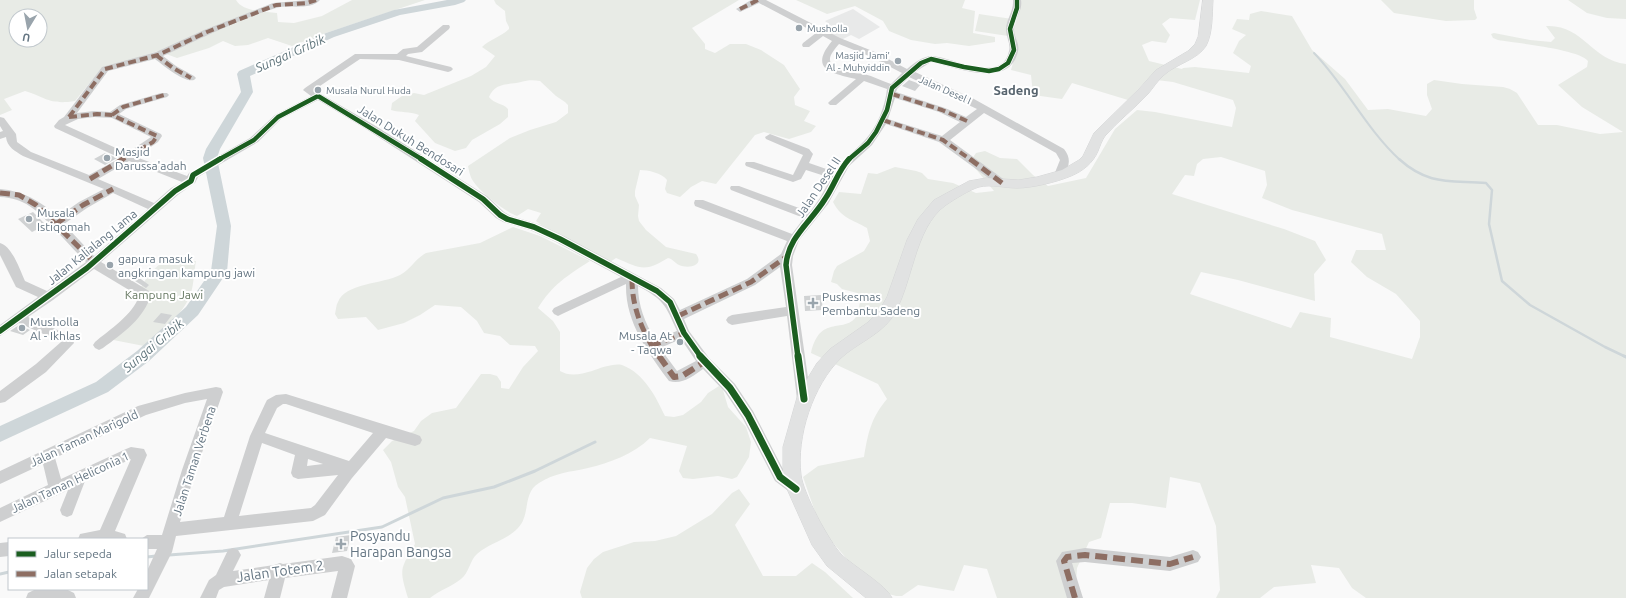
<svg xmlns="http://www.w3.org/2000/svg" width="1626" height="598" viewBox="0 0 1626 598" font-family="Ubuntu,sans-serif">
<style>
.built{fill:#e8e9e9}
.green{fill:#e8ebe6;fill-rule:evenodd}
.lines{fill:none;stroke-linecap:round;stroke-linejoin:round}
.stream-far2{stroke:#ced6d9;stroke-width:2}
.stream-far1{stroke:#ced6d9;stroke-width:2.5}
.stream{stroke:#ced6d9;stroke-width:3}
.river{fill:#ced6d9;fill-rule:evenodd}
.building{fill:#d0d2d3}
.major-casing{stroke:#d5d6d7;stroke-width:1}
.minor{fill:#cecfd0;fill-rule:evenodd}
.major{fill:#e1e2e2;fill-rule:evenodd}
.quiet-far2{stroke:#8d6e63;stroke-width:4;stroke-dasharray:8 4;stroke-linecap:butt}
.quiet-far1{stroke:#8d6e63;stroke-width:5;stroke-dasharray:10 5;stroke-linecap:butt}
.quiet{stroke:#8d6e63;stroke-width:6;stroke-dasharray:12 6;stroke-linecap:butt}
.cycleway-far2-casing{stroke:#fff;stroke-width:6}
.cycleway-far1-casing{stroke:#fff;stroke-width:8}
.cycleway-casing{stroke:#fff;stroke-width:10}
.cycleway-far2{stroke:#1b5e20;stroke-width:4.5}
.cycleway-far1{stroke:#1b5e20;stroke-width:5.5}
.cycleway{stroke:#1b5e20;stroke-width:7}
.poi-dot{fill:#99a4ac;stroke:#fff;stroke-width:1.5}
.labels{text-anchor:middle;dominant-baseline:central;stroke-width:4;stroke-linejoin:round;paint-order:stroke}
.far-poi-label{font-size:10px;fill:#657683;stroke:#fff;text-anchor:start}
.far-street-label{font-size:10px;fill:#657683;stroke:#fff}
.street-label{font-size:12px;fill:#657683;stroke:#fff}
.poi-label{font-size:12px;fill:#657683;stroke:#fff;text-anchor:start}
.park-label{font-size:12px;fill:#687a64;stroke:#fff}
.water-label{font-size:13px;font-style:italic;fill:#60757c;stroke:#fff}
.far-district-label{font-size:13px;font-weight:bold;fill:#57646e;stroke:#fff}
.near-poi-label{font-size:14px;fill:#657683;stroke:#fff;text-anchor:start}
.near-street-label{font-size:14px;fill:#657683;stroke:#fff}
</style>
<rect width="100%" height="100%" fill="#f9f9f9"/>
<path class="built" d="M853,9L880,27L859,39L851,35L841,40L820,28L829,24L825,21Z"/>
<path class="green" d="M0,0H236C243,12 264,11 277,13L278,22L294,23L322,16L352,0H425L323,34L292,46L268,38L248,45L235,46L223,41L209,48L177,58L158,51L101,69L75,101C50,105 47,98 25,91L4,99L12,110L0,115ZM16,16H40V40H16Z
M494,0H739L692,28L705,44V49L715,53L730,44H746L761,50L784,65L800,89L794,97L795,105L810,111L804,121L816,126L811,132L789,139L764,132L755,135L716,184L702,181L691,187L680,197L667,193L665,189L667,180C662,173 648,170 640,170L635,191V196L639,205L638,216L639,221L646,230L666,247L696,254C705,266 688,269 679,265C675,263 673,259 668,258C644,273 640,268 616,258L610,262L541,225L536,221L541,213L528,209L517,216C504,211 481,193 473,181C470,177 469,170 468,166L510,138L530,130L556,122L568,113V105L565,102L556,96L540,81C533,80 528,80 521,82C508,85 495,82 489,97C494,104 503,103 508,109V117L500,124L472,140L466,148L455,151L435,143L415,121L419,115C409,111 401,113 391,110L392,103L402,96L414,93L424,95L471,76L486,67L495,56L482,47C490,39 501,37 509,29V27L506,21L505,11L496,4Z
M796,0H965L962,8L975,11L973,33L995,37V42L969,46L947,43L935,44L911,40L889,31L883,21L855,6L827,14Z
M1020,0H1200L1195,20L1170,18L1162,24L1170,35L1166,43L1152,41L1142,45L1149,61L1182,69L1183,68L1195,67L1249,73L1251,66L1233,53L1239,41L1246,35L1232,29L1237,19L1249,20L1250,14L1261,11L1292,16L1312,50L1345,79L1368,110L1388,109L1426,116L1432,109L1427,95V84L1434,80L1462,84L1503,87L1510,89L1517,93L1538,125H1557L1600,134L1623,132L1582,107L1558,85L1587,67L1588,61C1579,49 1516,43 1498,40L1493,38L1491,34L1494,33L1530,40L1551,42L1555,38L1546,26C1583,24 1591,60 1626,64V598H1366L1352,588L1339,568L1311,565L1316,583L1274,587L1260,598H1216L1220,590L1216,526L1200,483L1170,477L1166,508L1132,503H1110L1101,538L1089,542L1077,568L1075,598H997L987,569L964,565L954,591L918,585L902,596H896L885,593L866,581L821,529L803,477L818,466L864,457C868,433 871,418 887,399L878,384L811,353C820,314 843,334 856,317C859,312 859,304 861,298L857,293L842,289L837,284L831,282L834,271L837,266L864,251L870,241L867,228C852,219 842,219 833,202L839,192L861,194L868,173L877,174L895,167L916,171L922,173L928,179L953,183L976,193L994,191L970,162L976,153L985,151L1000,158L1017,159L1033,175L1048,186L1086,178L1115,129L1137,110L1155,112L1232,127L1236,108L1233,100L1173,82L1148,79L1128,100L1072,83L1062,99L1033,95L1031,75L1011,70L1015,56L1013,31L1020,9ZM1221,157L1265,171L1267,185L1262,198L1292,210L1382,234L1386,250H1356L1351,262L1367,277L1396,294L1420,321V337L1412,359L1330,337L1331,318L1300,312L1291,328L1190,294L1201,272L1238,280L1315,301L1314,274L1326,260L1315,241L1284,229L1172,194L1185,175L1194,176L1197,164L1203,159Z
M1381,0H1474V9L1477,18L1475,20L1446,21L1394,13Z
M1568,0H1626V19L1607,18L1587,13Z
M979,14L1012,19L1008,36L975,31Z
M513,227L540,236L590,261C567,276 553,284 538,308L553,321L560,332V371C570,377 581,374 592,371C600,368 614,363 622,365C644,373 656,397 665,416L674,417L683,415L701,402L708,393L719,386L723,390L728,407L746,427L751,442L749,457L737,477L732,479L718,476L693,479L683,478L679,471L687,446L650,438C634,454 609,463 588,468C570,472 554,473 539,483C522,493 531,515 518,528C507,540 489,543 477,554C470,560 469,573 461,579C451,587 440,590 430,598H408C399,568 400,570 415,544L405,497L398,487L391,462L383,450L392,441L414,431L421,421L432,413L456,408L481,374H490L497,376L501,382V388L509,389L523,367L538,351L535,346L510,345L500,336L484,333L477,321L461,307L435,305L420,315L404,323L378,330L366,317L338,319L335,314C336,310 336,305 338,302C345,283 383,284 400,275C411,269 415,259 426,253L480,243Z
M174,260L196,261C194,271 194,283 191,293C185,312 160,335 144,346L103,338L140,302L137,293L150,273L162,262Z
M739,489L750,504L735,525L763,576H796L812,563L825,572L853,598H582L580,592L587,568L594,559L603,552L634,542L655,541L676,536L712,514L732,493Z"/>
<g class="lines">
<path class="stream-far2" d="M1314,53C1346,86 1366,129 1400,160"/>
<path class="stream-far1" d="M1399,159C1429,186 1450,180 1486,183L1492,190L1489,224L1502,281L1530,305L1605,347L1626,357"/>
<path class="stream" d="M1624,356L1626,357
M169,555L223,551L382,527L443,498L494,487L535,471L595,442
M147,557L156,556
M0,574L9,572"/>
<path class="river" d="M447,0H466L464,2L455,5L400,15L334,37L250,76L253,92L220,149L217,158L231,226L227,272L198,315L149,361L108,392L0,442V426L96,382L137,351L186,307L211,271L217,226L203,158L206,149L241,92L237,74L239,71L326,33L394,10Z"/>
</g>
<path class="building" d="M909,80L920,84H921L915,91L902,86Z
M105,153L117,158L105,165L94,159Z
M33,212L46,225L32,232L18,219Z
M134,274L149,285L146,288L129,277Z
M821,295L823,310L805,311L804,296Z
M161,313L172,315L165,324L153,322Z
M19,325L30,330L23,335L10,331Z
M351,535L347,551L332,553L336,537Z"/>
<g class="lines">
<g class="major-casing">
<path id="major" d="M1203,0H1213C1212,14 1213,33 1206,46C1197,60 1176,64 1164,75C1158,80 1153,88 1148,94C1134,109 1118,121 1105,136C1102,140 1100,146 1098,151C1093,163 1083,171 1071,176C1057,182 1032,188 1017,188C1005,188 991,184 979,187C969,190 955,199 946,205C913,228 913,288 891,319C878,336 856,344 841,358C813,385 796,437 801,475C803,493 829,541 841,554C853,566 886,585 892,598H866L827,566L812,545L787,489L783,476V447L798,394L817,363L830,349L867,323L879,311L887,297L907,240L918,219L934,200L969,181L986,178L1019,180L1037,177L1062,170L1079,160L1083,156L1094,133L1139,89L1156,70L1188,51L1195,44L1198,37Z"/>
</g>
<path class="minor" d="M308,0H320C310,11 289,4 276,8C237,20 200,39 163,56L176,66L194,76L196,78L194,80C184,83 163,65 155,59L108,71L77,113L94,111L110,112L120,105L161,93H167L169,95L167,97L126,109L119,114L161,134L162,136L158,142L136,157L187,176L189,173L250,138L275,115L311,96L303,90L305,88L355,54H397L403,49L417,47L443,25H449L450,27L449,29L422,52L408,54L406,56L451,67L453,69L451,71L448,72L399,60L360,59L314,90L374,125L487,196L504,212L511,216L538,224L564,236L661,288L674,299L680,310L747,279L781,254L787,241L695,206L694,203L695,200H703L792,234L804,218L731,190L730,188L731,186H739L810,212L820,198L831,178L806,170L801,179L793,182L746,166L745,164L746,162H754L793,175L803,155L766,139L765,137L770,134L809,149L813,154L809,163L835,172C843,159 855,151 865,140C877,127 885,107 887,89L864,81L836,105H830L828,103L830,101L856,79C830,73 809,69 832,41L823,36L809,47H803L802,45L803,43L816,33L759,3L740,12L736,9L751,0H766L840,38L875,52L907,69C914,63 923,56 932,56C952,57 1002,85 1009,51C1011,44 1006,37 1006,30C1006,19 1014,11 1013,0H1021C1023,11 1014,19 1014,30C1014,37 1020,44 1018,51C1010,90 955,67 931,62L915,72L974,99L1064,149C1072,159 1069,167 1063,177H1055L1054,175L1060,160L1056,153L984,113L950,140L1006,181L1007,183L1006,185H998L939,142L886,124L872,145L849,166L828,204L799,240L793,256L792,265L811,399L809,403L804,404L799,403L797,399L787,316L732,325L728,323L726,320L728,317L732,315L786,307L780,267L755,285L684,319L689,331L709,358L735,384L753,411L785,473L801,485L803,489L801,493L796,495L791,493L775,481L743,419L725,392L703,369C693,376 682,385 669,381C648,352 625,322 626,284L562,314L558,316L554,314L552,311L554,308L621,277L556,242L530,230L503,222L496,218L479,202L366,129L318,100L281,119L258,142L198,177L195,183L179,194L101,262L149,291L151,294C145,318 122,334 103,348L99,350L95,348L93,345L95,342C109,330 133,315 139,296L94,269L53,300L28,317L69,335L72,337L74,343L46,372L5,402L0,403V391L36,364L61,342L19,323L0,336V325L38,297L16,287L0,255V243C12,246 20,270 25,281L47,291L86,262C75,251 63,238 52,226C36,210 25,198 0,197V189C23,191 41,201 58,217L79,202L104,189L23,156C15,151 7,147 6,137L0,139V132L3,131L0,126V117L4,118L16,134L17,142L31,152L89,175L120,158L55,128L54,126L59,120L64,117L102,67L156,52L204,30L273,3ZM839,44L869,56L902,73L891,84C882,81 873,76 864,74C855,73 837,72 831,63C827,57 835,49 839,44ZM909,77L977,109L966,117L945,108L896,92L897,89ZM895,98L939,112L960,122L942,136L888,119ZM94,117L112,118L151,137L127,153L65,125L78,119ZM129,161L182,182L171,188L154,203L98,179ZM113,193L148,209L94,256L64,224L87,208ZM638,286C664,300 665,304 677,331L655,339C645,323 638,305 638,286ZM681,339L696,361L677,371L660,348Z
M216,387L221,388L223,392L196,470L180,522L224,517L250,436L265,404L267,400L276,395L286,394L415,434L420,436L422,440L420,444L415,446L386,438L352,478L325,515L313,521L176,536L172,552L149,598H133L138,589H147V571L157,549H147V539H141L147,535H162L182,470L207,399L185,403L146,415L55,458L61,479L126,449L131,447L144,449L147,455L115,531L125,534L127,539H78L80,534L100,530L131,459L85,481L72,515L67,517L62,515L60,510L68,490L0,522V508L48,485L43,464L0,484V471L138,406L185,393ZM283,404H286L373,433L349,461L265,433L277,408ZM262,443L295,455L291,473L293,477L298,479L338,475L315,505L311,508L239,516ZM308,459L323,464L307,466Z
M9,542V556L0,557V543Z
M233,548L238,550L241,555L233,571L274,565L280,563L283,564L342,556L351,559L355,566L347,598H331L338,571L285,578L280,598H264L269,580L224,587L219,590L216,598H200L209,580L216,575L228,550Z
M1085,548L1170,557L1193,550L1198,552L1201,557L1198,562L1170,571L1085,562L1072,563L1083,598H1067L1056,561L1062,552Z
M55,589L68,590L74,593L76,598H26L28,593L34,590Z"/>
<use href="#major" class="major"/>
<path class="quiet-far2" d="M740,9L758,0
M156,55L173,68L191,78
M892,94L942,110L967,121
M112,115L123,107L164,95
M69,117L105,69L158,55L207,32L276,5L307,3L316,0
M69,117L97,114L112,115L157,136L153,142L122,160
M883,120L943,140L971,160"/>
<path class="quiet-far1" d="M970,159L1002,183
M90,179L123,159
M0,193L19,195L36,205L94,262
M56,224L83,205L113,189
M632,279C632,309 643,333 659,357
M678,316L751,282L786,257
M651,346L684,333"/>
<path class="quiet" d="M659,356L674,377L682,376L704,362
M1075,598L1064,561L1067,557L1085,555L1170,564L1193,557"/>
<g class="cycleway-far2-casing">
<path id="cycleway-far2" d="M218,160L254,140L278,117L318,96L423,160
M848,160L868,143L876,132L887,110L892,88L921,63L931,59L964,67L989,71L999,69L1008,63L1014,50L1010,29L1017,8V0"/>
</g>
<g class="cycleway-far1-casing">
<path id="cycleway-far1" d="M421,159L483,199L500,215L507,219L534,227L560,239L657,291L670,302L684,333L701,357
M0,331L87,268L175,191L191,181L193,175L220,159
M798,357L786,265C788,237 811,222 825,199C834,186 838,171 849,159"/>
</g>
<g class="cycleway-casing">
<path id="cycleway" d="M700,356L730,388L748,415L780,477L796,489
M798,356L804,399"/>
</g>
<use href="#cycleway-far2" class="cycleway-far2"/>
<use href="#cycleway-far1" class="cycleway-far1"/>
<use href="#cycleway" class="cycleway"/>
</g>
<g class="poi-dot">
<circle cx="799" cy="28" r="4"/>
<circle cx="898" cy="61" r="4"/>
<circle cx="318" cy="90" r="4"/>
<circle cx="107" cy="158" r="4"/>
<circle cx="29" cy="219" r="4"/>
<circle cx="110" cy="265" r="4"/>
<path d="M811 297h4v4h4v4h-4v4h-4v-4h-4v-4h4z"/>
<circle cx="22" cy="328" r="4"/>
<circle cx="680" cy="342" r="4"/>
<path d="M339 538h4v4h4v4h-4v4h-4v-4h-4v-4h4z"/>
</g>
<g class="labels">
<g class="far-poi-label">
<text x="807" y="28">Musholla</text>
<text x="890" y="55" text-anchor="end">Masjid Jami'<tspan x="890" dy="12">Al - Muhyiddin</tspan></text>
<text x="326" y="90">Musala Nurul Huda</text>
</g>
<g class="far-street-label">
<text transform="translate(945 90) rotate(24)">Jalan Desel I</text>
</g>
<g class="street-label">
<text transform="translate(411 140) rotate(32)">Jalan Dukuh Bendosari</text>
<text transform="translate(818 187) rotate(-56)">Jalan Desel II</text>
<text transform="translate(92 247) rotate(-39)">Jalan Kalialang Lama</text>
<text transform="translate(84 438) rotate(-25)">Jalan Taman Marigold</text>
<text transform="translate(194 461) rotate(-72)">Jalan Taman Verbena</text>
<text transform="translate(70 482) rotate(-25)">Jalan Taman Heliconia 1</text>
</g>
<g class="poi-label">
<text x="115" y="151">Masjid<tspan x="115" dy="14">Darussa'adah</tspan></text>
<text x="37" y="212">Musala<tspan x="37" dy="14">Istiqomah</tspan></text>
<text x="118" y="258">gapura masuk<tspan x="118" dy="14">angkringan kampung jawi</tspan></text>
<text x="822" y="296">Puskesmas<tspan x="822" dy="14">Pembantu Sadeng</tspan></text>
<text x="30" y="321">Musholla<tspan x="30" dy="14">Al - Ikhlas</tspan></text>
<text x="672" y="335" text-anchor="end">Musala At<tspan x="672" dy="14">- Taqwa</tspan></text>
</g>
<g class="park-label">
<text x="164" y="294">Kampung Jawi</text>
</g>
<g class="water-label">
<text transform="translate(290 53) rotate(-24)">Sungai Gribik</text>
<text transform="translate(153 345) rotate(-40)">Sungai Gribik</text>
</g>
<g class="far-district-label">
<text x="1016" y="90">Sadeng</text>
</g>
<g class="near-poi-label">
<text x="350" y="536">Posyandu<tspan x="350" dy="16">Harapan Bangsa</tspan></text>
</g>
<g class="near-street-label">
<text transform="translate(280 571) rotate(-8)">Jalan Totem 2</text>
</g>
</g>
<rect x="8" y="538" width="140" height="52" fill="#ffffff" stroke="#c1c8cd"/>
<rect x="16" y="551" width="20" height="6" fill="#1b5e20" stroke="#c1c8cd"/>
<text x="44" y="558" font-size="12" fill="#657683">Jalur sepeda</text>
<rect x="16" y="571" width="20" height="6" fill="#8d6e63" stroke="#c1c8cd"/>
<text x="44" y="578" font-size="12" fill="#657683">Jalan setapak</text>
<g transform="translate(28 28) rotate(190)"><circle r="19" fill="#ffffff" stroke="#c1c8cd"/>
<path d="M0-3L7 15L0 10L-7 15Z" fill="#99a4ac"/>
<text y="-6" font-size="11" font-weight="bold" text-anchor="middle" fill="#657683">U</text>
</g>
</svg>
